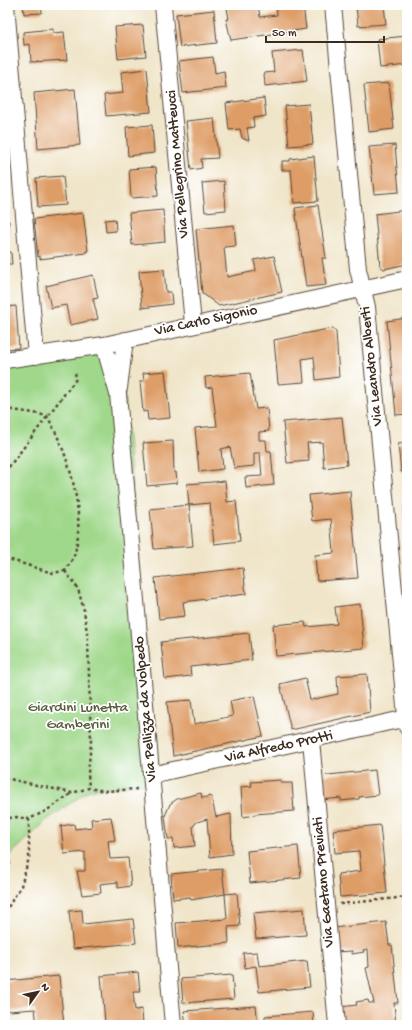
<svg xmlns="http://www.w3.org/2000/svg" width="412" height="1030" viewBox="0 0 412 1030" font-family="'Gochi Hand',sans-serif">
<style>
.green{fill:#9fd88a;stroke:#6d8154}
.building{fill:#de9d66}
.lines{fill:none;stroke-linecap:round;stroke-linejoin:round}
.minor-casing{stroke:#564638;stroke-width:18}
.path{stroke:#564638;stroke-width:2.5;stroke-dasharray:3 3;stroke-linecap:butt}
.minor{stroke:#fff;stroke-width:16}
.labels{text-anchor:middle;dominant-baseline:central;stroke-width:3.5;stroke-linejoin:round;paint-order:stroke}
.street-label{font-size:15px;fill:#3b2a1e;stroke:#fff}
.park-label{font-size:15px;fill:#595e3e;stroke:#fff}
</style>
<rect width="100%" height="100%" fill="#fff"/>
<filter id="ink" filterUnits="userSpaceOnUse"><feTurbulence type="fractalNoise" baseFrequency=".025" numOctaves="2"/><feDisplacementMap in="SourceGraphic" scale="8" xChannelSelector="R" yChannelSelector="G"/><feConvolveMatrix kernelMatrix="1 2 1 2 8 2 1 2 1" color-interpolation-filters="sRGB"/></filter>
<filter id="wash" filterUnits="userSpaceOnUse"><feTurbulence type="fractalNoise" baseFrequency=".012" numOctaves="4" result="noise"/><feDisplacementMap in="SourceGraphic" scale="16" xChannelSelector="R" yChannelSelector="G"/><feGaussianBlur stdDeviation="0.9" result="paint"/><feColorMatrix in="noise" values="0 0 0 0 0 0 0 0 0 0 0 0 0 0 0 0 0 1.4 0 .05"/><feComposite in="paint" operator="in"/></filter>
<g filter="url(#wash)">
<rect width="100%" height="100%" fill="#f0e5c9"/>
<path class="green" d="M120,347L157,782L89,790L48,819L5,860V364Z"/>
<g id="blocks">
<path class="building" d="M23,5H41L42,13L24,14Z
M258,5L260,17L277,15L276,5H303L306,29L231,40L226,19H229L227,8Z
M356,5H384L386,24L358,26Z
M214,10L217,43L180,47L176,14Z
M143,25L146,56L118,59L115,27Z
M53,29V33L64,32L67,60L31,62L30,44L24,45L23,32Z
M407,36V65L380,68L377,39Z
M303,50L307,81L265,86L264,73L274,72L272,53Z
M213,57L215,73L224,71L226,88L183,93L179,61Z
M147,69L151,112L106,116L104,95L123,93L121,72Z
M389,83L394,129L369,132L364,85Z
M75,89L80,145L38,149L34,93Z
M264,98L266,116L253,118L254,127L247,128L249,141L242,138L240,129L229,130L226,103Z
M309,104L313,144L289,146L285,106Z
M214,118L218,158L201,159L202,168L191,170L186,121Z
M152,125L154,153L128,156L126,127Z
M395,145L399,192L374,194L369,147Z
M314,156L318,201L294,203L291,170H282V161H290V159Z
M156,167L158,196L131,198L129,169Z
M63,176L66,205L38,207L36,178Z
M224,181L226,210L205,212L202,183Z
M318,205L326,258H322L326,285L306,287L295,208Z
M163,210L165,242L132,245L129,213Z
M407,210V264L384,269L380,266L375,214Z
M83,213L88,251H86V253L40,259V256L38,257L34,219Z
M115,219L116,231L106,232L105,220Z
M5,221H9L8,252H11L12,264H5Z
M234,225L236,246L224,247L227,277L256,271L254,260L274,256L282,292L219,306L202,293L196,229Z
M164,269L166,292H171L172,304L142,308L139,271Z
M93,275L98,298L93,299L98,319L70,325L66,305L51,308L46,286Z
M16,306L19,348L5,349V307Z
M407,318V414L396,415L387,321Z
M333,328L336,332L339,377L316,380L314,357L302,359L304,382L278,384L274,340Z
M165,371L170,418L148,420L147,411L143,412L140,381H144L143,373Z
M250,373L256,409L267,408L269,431L259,432V440H266L267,451H271L274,485L246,488L245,477L262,476L260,453H254V466L234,468L230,447L221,449L223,469L199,472L195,428L217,426L212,387L206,388L205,377Z
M342,417L347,465L324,468L322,442L307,443L309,461L287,463L283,422Z
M173,441L174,473L176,472L177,483L147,486L143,443Z
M407,443V471L401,472L398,444Z
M225,481L227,502L236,501L240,541L214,544L210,503L189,505L193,546L154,549L150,509L189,505L187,484Z
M350,491L358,578L317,581L315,555L334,553L331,519L312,521L309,495Z
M404,506H407V528H406Z
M243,568L246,594L183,602L185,616L159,619L155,578Z
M360,604L364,648L276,656L273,625L305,622L306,627L337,624L335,607Z
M249,633L252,660L190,667L191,676L165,679L161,642Z
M367,674L370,712L291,730L280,684L305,678L310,700L338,694L337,676Z
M254,696L263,736L173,756L167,702L191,700L194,724L233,716L230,701Z
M375,770L378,795L359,797V799L341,801V798L321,800L319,776Z
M281,780V783H292L294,811L255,814V815L243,817L241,787L252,786L251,782Z
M201,793L202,798L211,796L216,817L231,814L232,854L210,857L207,819L197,822L193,826L195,846L174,848L173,838L168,839L165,816L170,804L177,799Z
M111,817L115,840L108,841L110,859L128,858L131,886L118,888V882L100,884L101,893L82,895L77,871H85V852L64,854L61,826L74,824L75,829L92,827L91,819Z
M380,825L387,893L340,897L338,874L361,871L359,851L335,853L333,830Z
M298,846L301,878L250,883L247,851Z
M5,854L11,864L5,868Z
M222,869L225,894L191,900L190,897L173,899L171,874Z
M237,893L240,926L228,927L229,943L178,948L176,923L227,919L225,894Z
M304,909L306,935L256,939L253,913Z
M82,910L83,924L133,919L136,943L73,949L69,911Z
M386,922L389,945H392L398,1003H394L396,1025H342L340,1007L357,1005L356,1002L368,1000L369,1003H374L366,968L369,967L368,949L363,950L364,952L352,954V951L335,952L333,928Z
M257,952L259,966L307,961L310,987L259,992L256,966L245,968L243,953Z
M138,972L140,992H133L135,1010L142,1009L143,1025H88L87,1023L105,1022L101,976Z
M232,975L234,999L183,1003L181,979Z
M59,976L64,1025H37L35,1009L9,1011L5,1008V981Z
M256,1006L258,1025H186L184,1011Z
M313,1012L314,1025H265V1016Z"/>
</g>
</g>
<g filter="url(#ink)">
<use href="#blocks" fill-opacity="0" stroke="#564638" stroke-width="1"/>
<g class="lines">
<g class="minor-casing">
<path id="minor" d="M6,5L36,356
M163,5L193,324
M333,5L358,269L367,307L407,727
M104,345L118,394L173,1025
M5,360L104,345L407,279
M119,388L125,340
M311,740L337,1025
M151,775L407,718"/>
</g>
<path class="path" d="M5,409L34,413L47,416C68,452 86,511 75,552C74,559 68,565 65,571
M5,472L76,379L75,371
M5,558L52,573L65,571
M65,571L78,589L84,610L88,641L91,743L88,773L89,788
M5,778L72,793L89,788L105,791L137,789
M9,818L17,817L29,819
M340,904L407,897
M5,912L21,886L29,858V819L46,811L72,793"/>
<use href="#minor" class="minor"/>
</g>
</g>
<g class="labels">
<g class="street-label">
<text transform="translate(178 164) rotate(-95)">Via Pellegrino Matteucci</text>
<text transform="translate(206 321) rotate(-12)">Via Carlo Sigonio</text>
<text transform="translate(372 366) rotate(-96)">Via Leandro Alberti</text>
<text transform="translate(146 709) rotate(-95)">Via Pellizza da Volpedo</text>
<text transform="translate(279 747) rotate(-12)">Via Alfredo Protti</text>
<text transform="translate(324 882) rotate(-95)">Via Gaetano Previati</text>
</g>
<g class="park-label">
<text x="78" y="708">Giardini Lunetta<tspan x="78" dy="17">Gamberini</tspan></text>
</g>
</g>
<rect width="412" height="1030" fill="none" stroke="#fff" stroke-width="20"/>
<g transform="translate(38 992) rotate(57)" stroke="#ffffff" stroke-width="3" paint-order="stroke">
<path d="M0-3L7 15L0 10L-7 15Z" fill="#3b2a1e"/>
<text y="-6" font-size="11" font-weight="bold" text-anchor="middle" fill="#3b2a1e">N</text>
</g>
<path d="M266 36v6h118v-6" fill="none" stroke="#3b2a1e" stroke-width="2"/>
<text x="272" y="36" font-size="12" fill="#3b2a1e" stroke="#ffffff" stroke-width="3" paint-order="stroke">50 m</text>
</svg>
